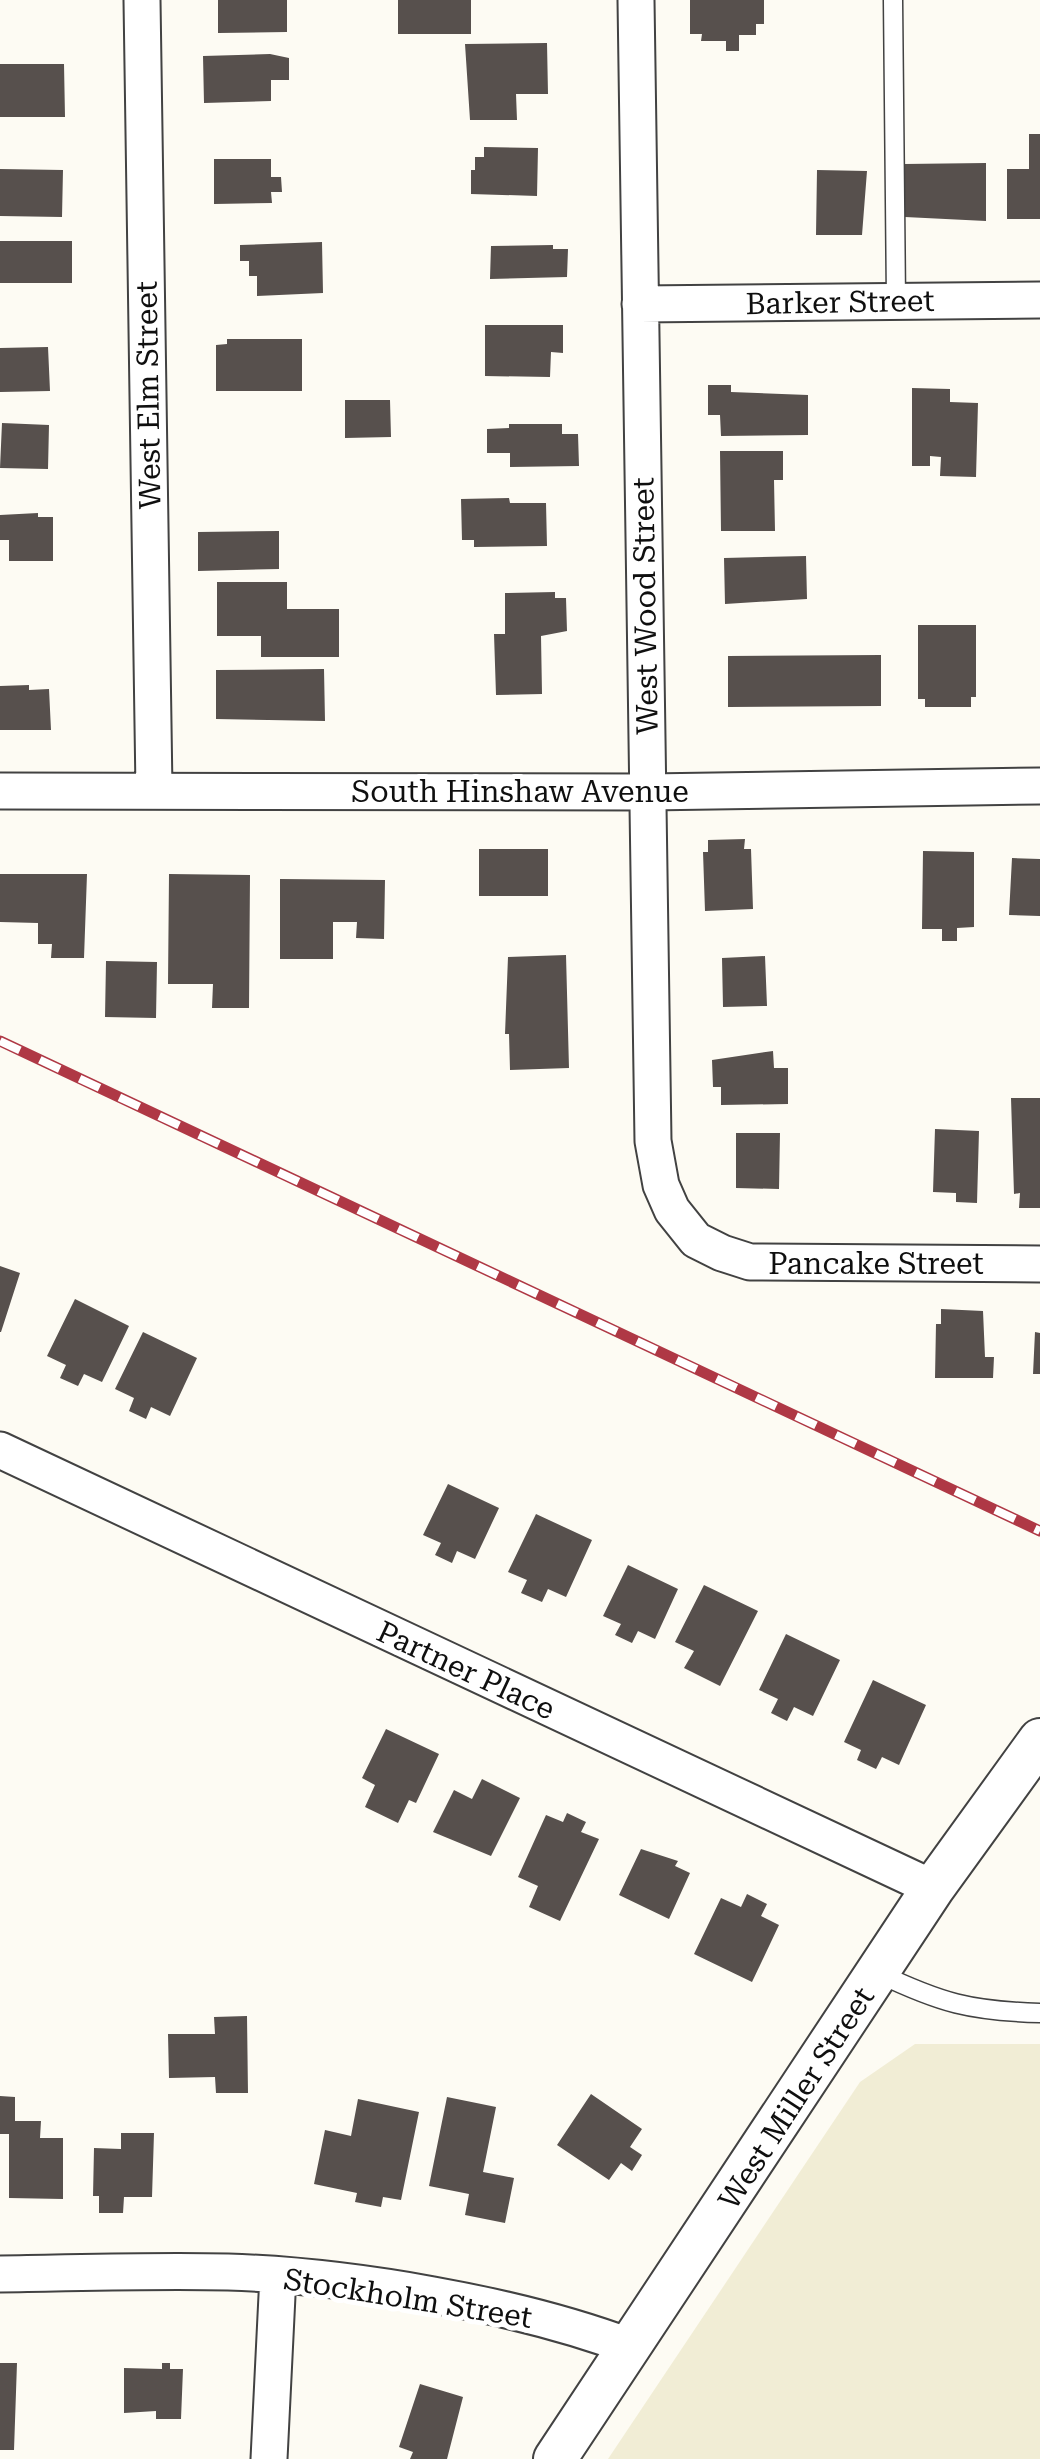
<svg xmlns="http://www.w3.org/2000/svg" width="1040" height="2459" viewBox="0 0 1040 2459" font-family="'Roboto Serif',serif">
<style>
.farmland{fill:#f1edd5}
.building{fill:#57504d}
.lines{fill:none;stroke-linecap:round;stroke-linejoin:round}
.service-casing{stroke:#424242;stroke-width:21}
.minor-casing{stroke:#424242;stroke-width:39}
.tertiary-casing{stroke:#424242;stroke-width:46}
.service{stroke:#fff;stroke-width:18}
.minor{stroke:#fff;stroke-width:35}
.tertiary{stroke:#fff;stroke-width:42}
.rail-casing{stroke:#af3845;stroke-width:11}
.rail{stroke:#fff;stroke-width:8;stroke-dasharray:22;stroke-linecap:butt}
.labels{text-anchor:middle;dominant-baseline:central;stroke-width:10;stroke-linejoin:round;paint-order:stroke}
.street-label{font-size:30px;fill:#0f0f0f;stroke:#fff}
</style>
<rect width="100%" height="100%" fill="#fdfbf3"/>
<path class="farmland" d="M915,2044H1040V2459H608L860,2082Z"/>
<path class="building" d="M218,0H287V32L218,33Z
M398,0H471V34H398Z
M690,0H764V24H756V35H739V51H726V41H701L702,34H690Z
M547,43L548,94H516L517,120H470L465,44Z
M270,54L289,58V80H271V101L204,103L203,56Z
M0,64H64L65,117H0Z
M1029,134H1040V219H1007V169H1029Z
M484,147L538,148L537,196L471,194V170H475V157H484Z
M214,159H271V177H281L282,192H271L272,203L214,204Z
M986,163V221L905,217L904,164Z
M0,169L63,170L62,217L0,216Z
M817,170L867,171L862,235H816Z
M0,241H72V283H0Z
M322,242L323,293L257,296V276H249V261H240V245Z
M553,245V249H568L567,277L490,279L491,246Z
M485,325H563V353L551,352L550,377L485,376Z
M227,339H302V391H216V345L227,344Z
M48,347L50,391L0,392V348Z
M708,385H731V392L808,395V435L721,436L720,415H708Z
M912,388L950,389V402L978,403L976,477L940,476L941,457L930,456V466H912Z
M345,400H390L391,437L345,438Z
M2,423L49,425L48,469L0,468Z
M509,424H562V434H578L579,466L510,467V453H487V429L509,428Z
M720,451H783V480H774L775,531H721Z
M509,498L510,503H546L547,546L474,547V540H462L461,499Z
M38,513V517H53V561H9V540H0V515Z
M279,531V569L198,571V532Z
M806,556L807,599L725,604L724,558Z
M217,582H287V609H339V657H261V636H217Z
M555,592V598H566L567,631L541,636L542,694L496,695L494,634H505V593Z
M918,625H976V697H971V707H925V699H918Z
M881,655V706L728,707V656Z
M324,669L325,721L216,719V670Z
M29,685V690L49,689L51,730H0V686Z
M745,839L744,849H751L753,909L705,911L703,852H708V840Z
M479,849H548V896H479Z
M923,851L974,852V927L957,928V941H942V929H922Z
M1012,858L1040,859V916L1009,915Z
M0,874H87L84,958H51L52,944H38V923L0,922Z
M169,874L250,875L249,1008H212L213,984H168Z
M280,879L385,880L384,939L356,938L357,922H333V959H280Z
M566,955L569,1068L510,1070L509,1034H505L508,957Z
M765,956L767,1006L723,1007L722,958Z
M106,961L157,962L156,1018L105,1017Z
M773,1051L774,1068H788V1104L721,1105V1087H713L712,1060Z
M1011,1098H1040V1208H1019L1020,1193L1014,1194Z
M935,1129L979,1131L977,1203L956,1202V1193L933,1192Z
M736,1133H780L779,1189L736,1188Z
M0,1266L20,1273L1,1332H0Z
M75,1299L129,1326L102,1382L84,1374L78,1386L60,1378L66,1365L47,1356Z
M941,1309L983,1311L985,1357H994L993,1378H935L936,1324H941Z
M143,1332L197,1358L170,1416L151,1407L146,1419L129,1411L134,1398L115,1389Z
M1035,1332L1040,1333V1374H1033Z
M448,1484L499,1508L475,1559L457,1551L452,1563L435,1555L441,1543L423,1535Z
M536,1514L592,1540L566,1597L548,1589L542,1602L521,1593L527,1580L508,1572Z
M628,1565L678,1589L655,1639L638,1631L632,1643L615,1635L621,1624L603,1616Z
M704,1585L758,1611L720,1686L684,1668L694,1651L675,1642Z
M786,1634L840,1660L813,1716L794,1707L787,1721L771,1713L778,1699L759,1690Z
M873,1680L926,1705L899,1765L882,1757L876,1769L857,1760L861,1750L844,1742Z
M386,1729L439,1754L416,1803L409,1800L398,1823L365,1807L375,1785L362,1778Z
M482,1779L520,1798L491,1856L433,1832L454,1790L472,1799Z
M567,1813L586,1822L581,1832L599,1839L560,1921L529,1907L538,1886L518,1877L546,1815L563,1822Z
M641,1849L678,1861L675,1866L690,1873L669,1919L619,1895Z
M747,1894L767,1904L761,1916L779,1925L752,1982L694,1954L721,1898L741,1907Z
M247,2016L248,2093H216L215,2077L169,2078L168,2034H215L214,2017Z
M591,2094L642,2129L630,2147L642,2155L632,2171L621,2163L609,2180L557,2145Z
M0,2096L15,2097V2121H41L40,2138H63V2199L9,2198V2134H0Z
M447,2097L496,2107L483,2172L514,2178L505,2223L465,2215L469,2194L429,2186Z
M358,2099L419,2112L401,2200L383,2197L381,2207L355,2202L357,2193L314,2184L325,2130L351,2136Z
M121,2133H154L152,2197H124L123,2213H99V2196H93L94,2148L121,2149Z
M0,2363H17L14,2450H0Z
M162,2363H170V2369H183L181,2419H156V2411L124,2413V2368L162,2369Z
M420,2384L463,2397L447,2459H410L413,2452L399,2447Z"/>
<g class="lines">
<g class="service-casing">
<path id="service" d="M893,0L896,301
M878,1973C941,2003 970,2011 1040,2013"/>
</g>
<g class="minor-casing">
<path id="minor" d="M142,0L154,790
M636,0L653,1141L661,1185L672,1210L696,1240L722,1253L750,1262L1040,1264
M640,304L1040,300
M0,791L648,792L1040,786
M0,1450L933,1888
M0,2274C76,2273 153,2270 228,2272C351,2276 517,2304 631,2347
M269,2459L278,2275"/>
</g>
<g class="tertiary-casing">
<path id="tertiary" d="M555,2459L933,1888L1040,1740"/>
</g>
<use href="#service" class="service"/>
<use href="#minor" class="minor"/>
<use href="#tertiary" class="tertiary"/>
<g class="rail-casing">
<path id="rail" d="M0,1041L1040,1531"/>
</g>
<use href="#rail" class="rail"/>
</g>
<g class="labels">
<g class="street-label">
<text transform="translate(840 302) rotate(-1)">Barker Street</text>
<text transform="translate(148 395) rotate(-91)">West Elm Street</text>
<text transform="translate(645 606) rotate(-91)">West Wood Street</text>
<text x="520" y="791">South Hinshaw Avenue</text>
<text x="876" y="1263">Pancake Street</text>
<text transform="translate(466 1670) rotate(25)">Partner Place</text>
<text transform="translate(796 2098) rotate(-57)">West Miller Street</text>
<text transform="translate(408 2298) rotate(9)">Stockholm Street</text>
</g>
</g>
</svg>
